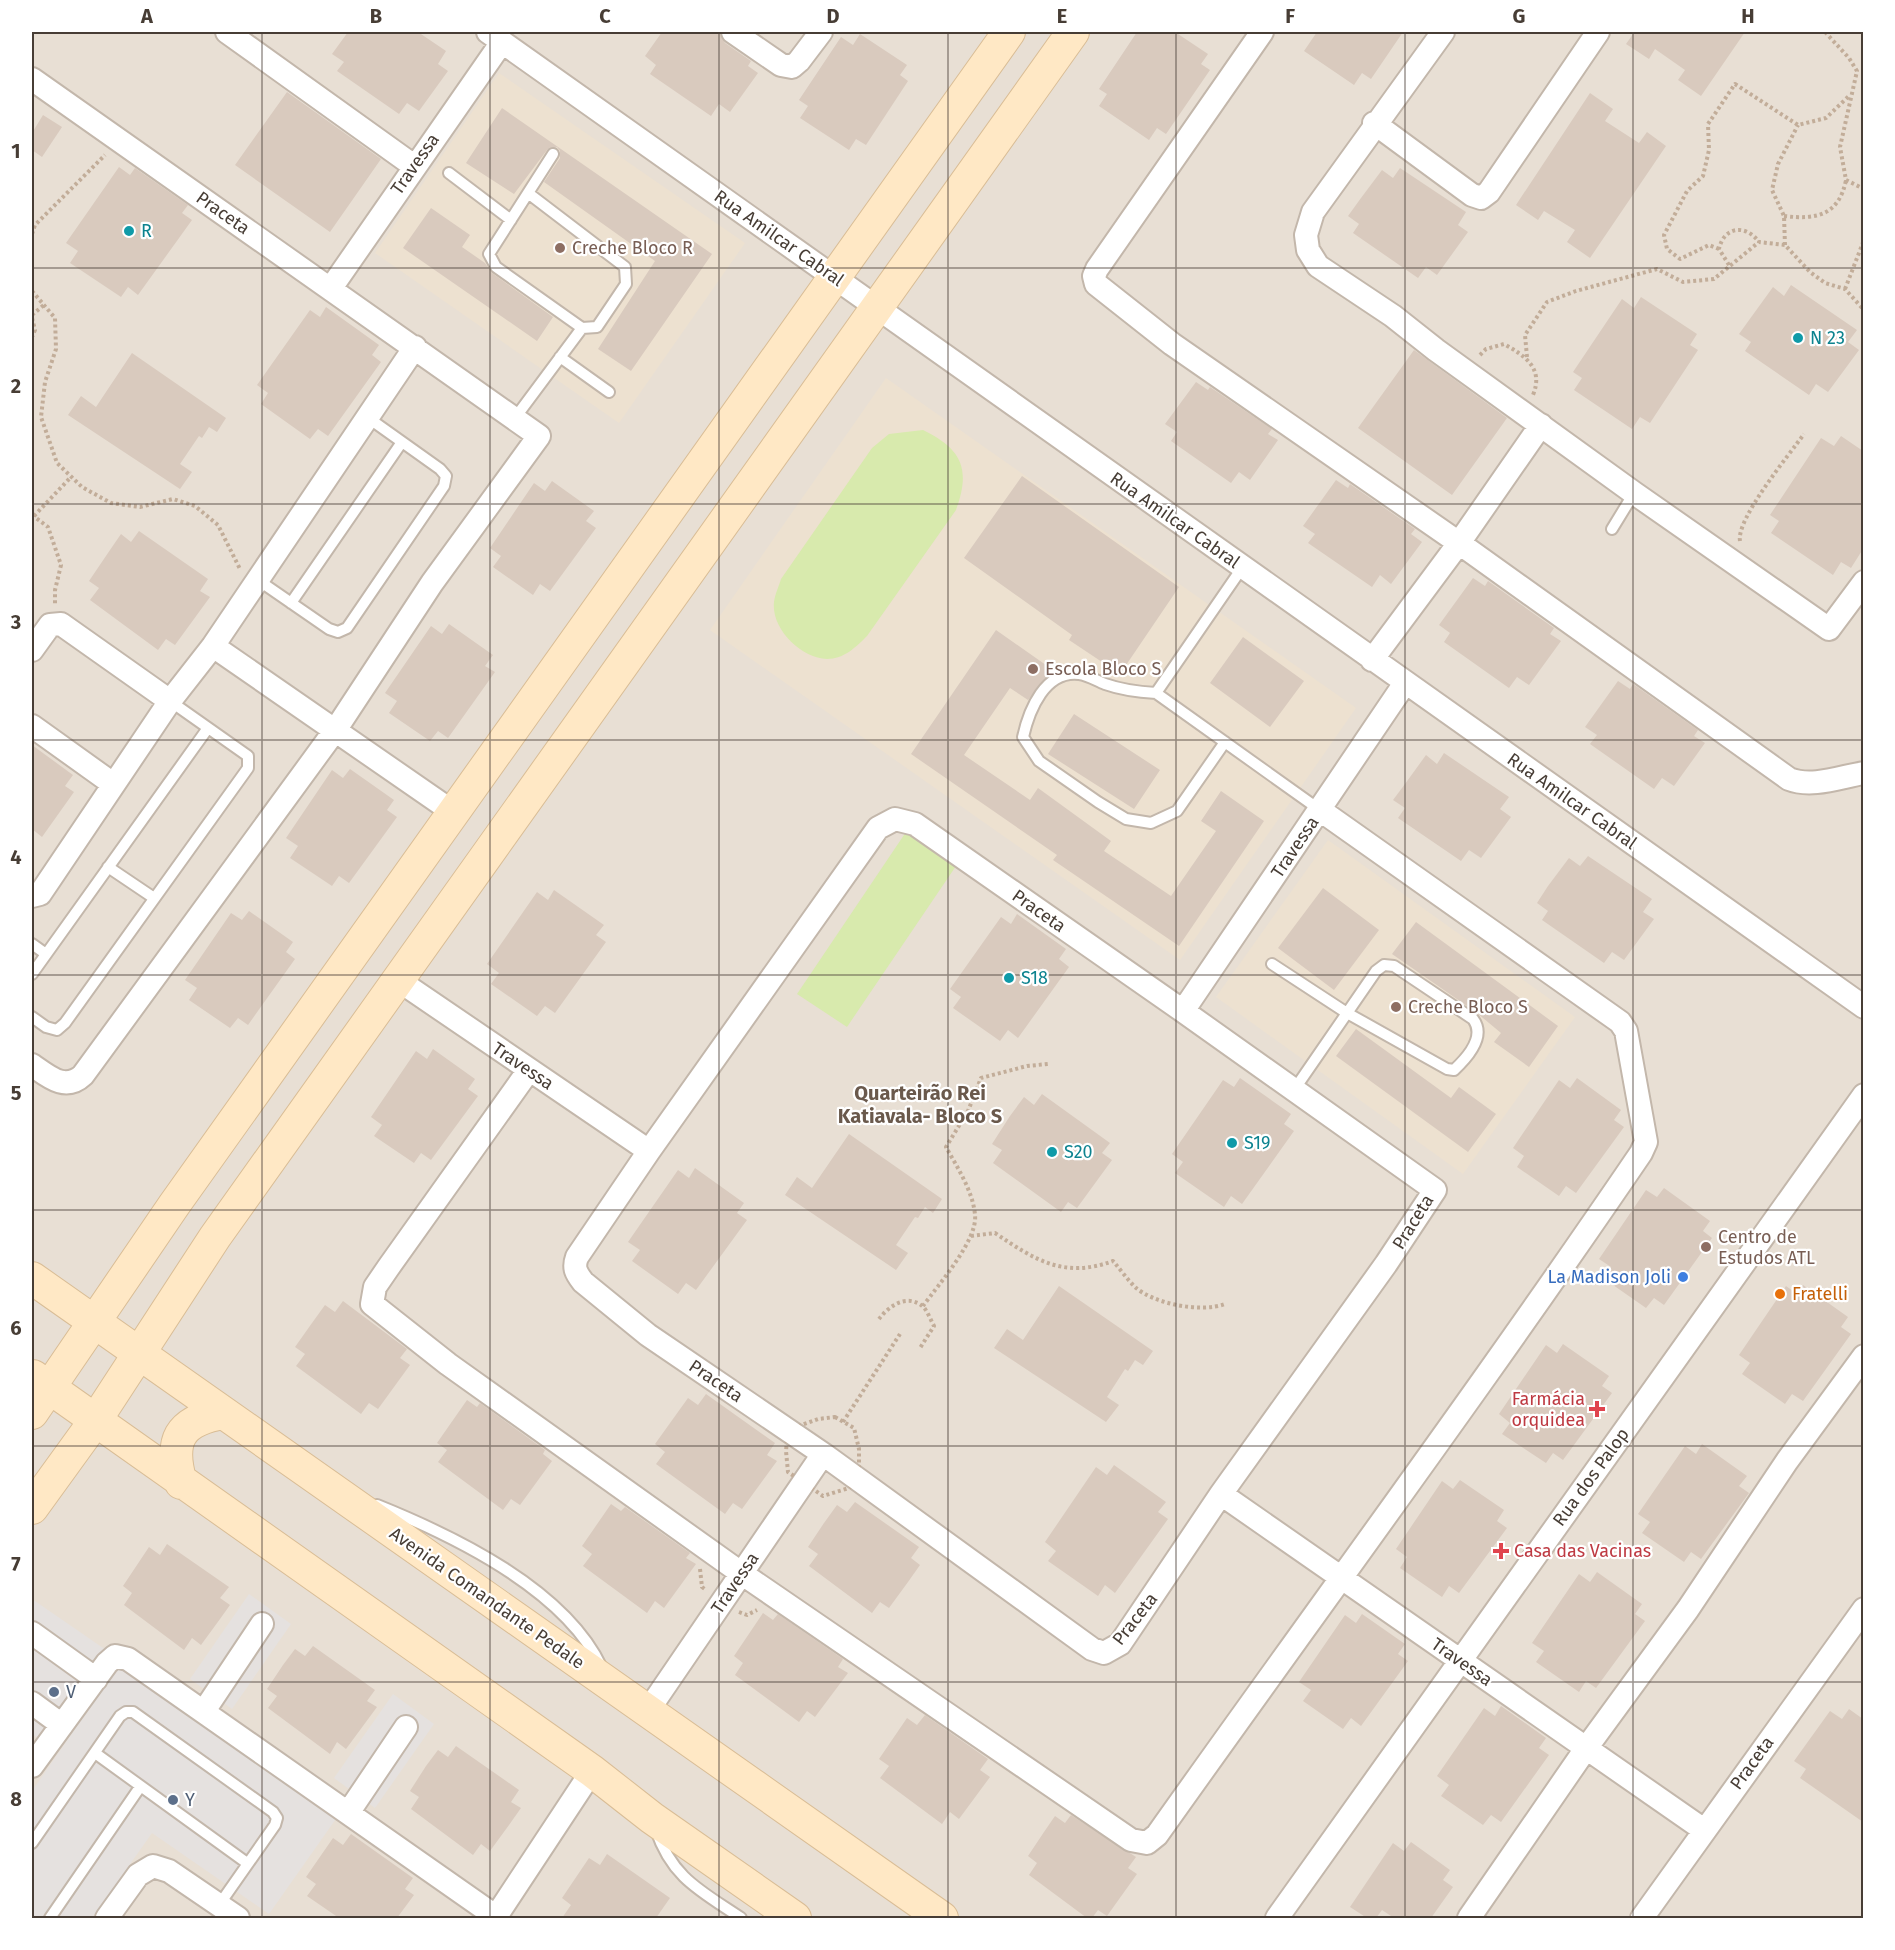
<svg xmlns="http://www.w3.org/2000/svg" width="1895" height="1950" viewBox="0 0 1895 1950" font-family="'Fira Sans',sans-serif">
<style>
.residential{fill:#e8dfd4}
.education{fill:#ede1d0}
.green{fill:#d8eaad}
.parking{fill:#e5e1df}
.building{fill:#d9cabe}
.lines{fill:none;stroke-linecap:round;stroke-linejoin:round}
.lane-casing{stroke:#c3b7ab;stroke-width:14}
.street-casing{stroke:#c3b7ab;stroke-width:26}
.secondary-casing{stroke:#d9bd96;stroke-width:34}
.path{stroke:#c2ad99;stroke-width:4;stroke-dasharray:3 3;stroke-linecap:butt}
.lane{stroke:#fff;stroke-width:10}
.street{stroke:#fff;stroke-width:22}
.secondary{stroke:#ffe8c5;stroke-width:32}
.grid{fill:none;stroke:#473d35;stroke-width:1.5;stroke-opacity:0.55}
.culture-dot{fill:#0f9aa8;stroke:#fff;stroke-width:2}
.education-dot{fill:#8d6e63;stroke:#fff;stroke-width:2}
.shop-dot{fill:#3f7fe0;stroke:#fff;stroke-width:2}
.food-dot{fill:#e8710a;stroke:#fff;stroke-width:2}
.health-dot{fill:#e0444e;stroke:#fff;stroke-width:2}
.service-dot{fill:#5c6f8a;stroke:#fff;stroke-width:2}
.labels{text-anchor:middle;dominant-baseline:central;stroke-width:4.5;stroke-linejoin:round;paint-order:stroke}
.street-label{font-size:18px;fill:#473d35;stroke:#fff}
.culture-label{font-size:18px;fill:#0d838f;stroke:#fff;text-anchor:start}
.education-label{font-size:18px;fill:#785e54;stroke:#fff;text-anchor:start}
.shop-label{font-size:18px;fill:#366cbe;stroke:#fff;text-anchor:end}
.food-label{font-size:18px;fill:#c56008;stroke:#fff;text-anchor:start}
.health-label{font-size:18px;fill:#be3a42;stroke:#fff;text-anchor:end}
.service-label{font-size:18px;fill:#4e5e75;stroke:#fff;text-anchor:start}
.neighbourhood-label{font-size:20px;font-weight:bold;fill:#6a594c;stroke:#fff}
.neatline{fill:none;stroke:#473d35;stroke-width:2}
.grid-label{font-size:20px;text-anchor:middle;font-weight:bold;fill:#473d35}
</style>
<rect width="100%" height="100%" fill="#f4eee6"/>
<path class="residential" d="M32,32H1863V1918H32Z"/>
<path class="education" d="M499,73L745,243L619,423L375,253Z
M886,378L1356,708L1180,960L710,630Z
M1328,840L1575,1017L1463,1174L1216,997Z"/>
<path class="green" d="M923,430C962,449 971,469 956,510L867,636C856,647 844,659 827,659C801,658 771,629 774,602C775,594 779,586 781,579L872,448L889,434Z
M906,832L956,866L847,1027L797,994Z"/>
<path class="parking" d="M249,1594L291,1624L232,1709L190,1679Z
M32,1599L106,1650L42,1741L32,1734Z
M120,1664L338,1816L269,1914L152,1833L92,1918H32V1791Z
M393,1694L434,1724L375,1808L334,1778Z"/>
<path class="building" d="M348,32H418L446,51L438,64L448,71L419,111L407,103L399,114L337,71L344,62L332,54Z
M662,32H720L725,43L751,61L748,66L758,73L730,112L719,104L711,116L650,74L656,65L645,56Z
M1137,32H1175L1208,54L1201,64L1210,70L1166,134L1157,128L1149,140L1099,106L1107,94L1099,89Z
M1317,32H1403L1371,79L1362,73L1354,85L1304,51Z
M1630,32H1745L1701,96L1678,80L1685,70L1655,49L1649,59L1626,44L1633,34Z
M860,34L907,65L900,75L908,81L866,145L856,139L849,150L800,118L808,106L799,100L841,37L853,45Z
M287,92L381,159L330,232L235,165Z
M1590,93L1613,109L1605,121L1639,143L1647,132L1666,146L1590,258L1567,242L1575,230L1544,211L1538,220L1516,205Z
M502,108L712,254L631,371L598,349L655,261L544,182L560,158V151L557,147L547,150L514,194L466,163Z
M43,115L62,127L42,157L32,150V133Z
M119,167L130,175L135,168L188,205L182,213L192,220L138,295L128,287L121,297L70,263L78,251L66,243Z
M1400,168L1466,212L1458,225L1468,232L1437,275L1426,267L1418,278L1353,233L1359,224L1348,216L1361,198L1382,170L1393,178Z
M431,208L470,235L462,247L485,263L492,273L553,317L537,341L403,248Z
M1791,285L1857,330L1848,342L1859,350L1828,392L1816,384L1809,395L1745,351L1751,342L1739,334L1752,316L1773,287L1784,296Z
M1641,297L1697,334L1690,345L1698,350L1650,423L1640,417L1632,429L1574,390L1582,378L1573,372L1622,299L1634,308Z
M326,307L379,345L372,355L381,362L328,436L318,429L310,439L261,404L268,393L257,385L310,310L320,317Z
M1414,350L1507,418L1452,495L1358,428Z
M132,353L226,418L217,432L209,427L202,438L199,436L180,464L192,472L180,489L68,415L81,396L96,407Z
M1196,382L1208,390L1210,387L1272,429L1268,434L1278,440L1250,480L1239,472L1231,483L1171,441L1177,432L1165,424Z
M1841,436L1863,451V549L1851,568L1841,562L1833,575L1771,533L1779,521L1770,515L1821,438L1834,446Z
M1022,476L1179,587L1120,674L1069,640L1072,635L964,558Z
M1336,480L1348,488L1350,484L1415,529L1411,534L1422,542L1391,584L1380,575L1372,587L1308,543L1315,534L1303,526Z
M552,481L594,511L586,521L596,528L550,591L540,584L533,595L493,567L501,556L490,548L534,483L545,491Z
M139,531L208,579L200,591L210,597L175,645L166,639L158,650L90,600L99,588L89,581L110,550L121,534L131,542Z
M1473,578L1485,586L1488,581L1554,628L1550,634L1561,641L1529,685L1517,677L1509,688L1444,642L1450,633L1439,625Z
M449,624L493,655L485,666L495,672L448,738L438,731L430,741L389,713L397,701L385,693L431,626L442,634Z
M996,630L1053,670L1028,700L1010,688L964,755L1030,800L1038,788L1111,841L1104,851L1171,896L1216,831L1201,821L1221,791L1264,821L1179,946L1053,860L1057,855L911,754Z
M1243,637L1304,681L1270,727L1210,683Z
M1618,681L1630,689L1633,684L1698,730L1694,736L1705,743L1674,786L1662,778L1654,789L1590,744L1597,735L1585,727Z
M1074,714L1160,770L1134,809L1048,754Z
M32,745L73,775L65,786L74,792L42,837L32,829Z
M1444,753L1509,797L1500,809L1511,817L1481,858L1469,850L1461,861L1398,818L1405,808L1393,800L1405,784L1426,755L1437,764Z
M350,769L394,800L387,810L397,817L349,883L339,876L332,886L290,858L298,846L286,838L332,770L343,778Z
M1588,856L1652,899L1643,912L1654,919L1624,960L1612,952L1604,963L1542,920L1548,911L1537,903L1548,886L1569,858L1580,866Z
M1323,888L1379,930L1334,990L1278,948Z
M554,890L604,925L596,935L606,942L555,1013L545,1006L537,1016L491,984L499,973L487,964L537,892L548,900Z
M249,911L293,942L286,952L295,959L248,1025L238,1018L230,1028L189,1000L197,988L185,980L231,913L242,920Z
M1017,914L1066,949L1059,959L1069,967L1018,1038L1008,1030L1000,1041L953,1008L961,997L950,989L1001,917L1011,924Z
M1416,922L1558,1026L1529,1067L1494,1042L1501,1033L1477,1013L1392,954Z
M1356,1029L1451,1098L1459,1087L1496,1114L1468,1152L1336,1056Z
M433,1049L475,1079L468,1089L478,1096L431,1160L421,1153L414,1163L374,1136L382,1125L371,1117L416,1051L427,1059Z
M1240,1078L1291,1114L1284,1124L1294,1131L1242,1204L1231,1196L1224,1207L1175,1173L1183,1162L1172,1154L1223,1080L1234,1087Z
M1577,1078L1621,1110L1614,1120L1624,1127L1576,1193L1566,1186L1559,1196L1517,1167L1524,1156L1513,1148L1559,1080L1570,1088Z
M1042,1094L1110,1143L1102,1153L1112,1160L1077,1208L1068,1202L1061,1212L993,1163L1002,1150L992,1144L1010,1116L1024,1097L1034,1105Z
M849,1134L942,1199L933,1213L925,1207L918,1218L915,1217L896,1245L908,1253L896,1270L785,1195L797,1177L812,1188Z
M695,1168L744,1203L737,1213L747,1220L696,1290L686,1283L678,1294L632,1261L640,1250L628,1242L678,1170L689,1178Z
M1664,1188L1710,1221L1703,1231L1712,1238L1664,1305L1654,1298L1646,1308L1603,1278L1611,1267L1599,1259L1646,1190L1657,1197Z
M1803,1285L1848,1317L1841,1327L1851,1334L1803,1401L1792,1394L1785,1404L1742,1374L1750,1363L1739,1355L1786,1286L1797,1294Z
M1059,1286L1153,1351L1143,1365L1135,1360L1128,1371L1125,1369L1107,1397L1119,1405L1106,1422L994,1348L1007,1329L1023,1340Z
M343,1301L407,1349L400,1358L410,1365L378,1409L369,1403L361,1414L296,1366L305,1354L295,1347L312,1323L325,1305L335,1312Z
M1563,1344L1609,1376L1602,1386L1612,1393L1563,1460L1553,1453L1546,1463L1502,1434L1510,1423L1499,1414L1546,1345L1557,1353Z
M706,1394L775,1443L767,1455L777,1461L742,1509L733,1503L725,1514L656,1464L665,1452L655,1444L688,1398L698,1405Z
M467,1400L477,1407L480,1403L545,1450L543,1454L552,1461L520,1505L511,1499L503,1510L438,1462L447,1450L437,1443Z
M1702,1444L1747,1476L1739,1486L1749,1493L1701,1559L1691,1552L1684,1562L1642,1533L1650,1522L1638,1514L1685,1446L1696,1454Z
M1114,1465L1166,1502L1158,1512L1168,1519L1115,1593L1105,1585L1098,1596L1048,1561L1056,1551L1045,1542L1096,1467L1107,1475Z
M1460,1480L1504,1510L1497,1521L1507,1528L1459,1593L1449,1586L1442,1597L1400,1568L1407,1557L1396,1549L1442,1481L1453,1489Z
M855,1502L919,1547L911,1558L920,1565L908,1582L889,1608L880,1602L872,1613L809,1566L818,1554L808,1547L824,1523L837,1505L847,1512Z
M611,1504L621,1511L625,1507L690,1553L686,1558L696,1564L664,1608L655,1601L647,1613L583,1566L592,1554L582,1546Z
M167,1544L229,1587L220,1598L230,1605L220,1619L201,1645L192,1638L184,1650L124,1605L132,1593L123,1586L149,1547L160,1555Z
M1597,1572L1642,1604L1635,1614L1645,1621L1596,1688L1586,1681L1579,1692L1536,1662L1544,1651L1532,1643L1579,1574L1590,1582Z
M763,1613L773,1620L778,1614L843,1659L838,1667L848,1673L815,1717L807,1711L799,1722L735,1675L743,1663L734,1656Z
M1362,1614L1405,1644L1398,1654L1408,1661L1361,1726L1351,1718L1343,1729L1303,1701L1311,1690L1299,1682L1345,1615L1356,1623Z
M313,1646L375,1690L367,1701L377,1707L346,1749L337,1742L330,1754L268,1708L277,1696L267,1689L283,1665L295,1649L305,1656Z
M1501,1706L1546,1738L1539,1748L1549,1755L1501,1822L1491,1815L1483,1825L1441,1796L1449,1785L1437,1776L1484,1708L1495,1716Z
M1849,1709L1863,1719V1822L1800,1778L1806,1769L1794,1761L1830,1711L1842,1719Z
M925,1715L988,1759L980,1770L990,1777L959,1819L950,1812L942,1824L880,1778L889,1766L879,1759L907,1718L917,1725Z
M456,1746L519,1790L511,1802L521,1808L509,1825L490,1851L481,1844L473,1855L411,1809L419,1797L410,1791L426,1766L438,1750L448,1757Z
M1071,1815L1136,1857L1128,1868L1137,1874L1107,1916L1098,1910L1092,1918H1087L1029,1875L1037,1863L1028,1856L1044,1832L1055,1816L1065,1823Z
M351,1834L413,1878L405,1889L414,1895L397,1918H339L307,1896L316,1884L306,1877L333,1838L343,1845Z
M1411,1842L1450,1870L1443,1880L1453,1887L1431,1918H1394L1382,1910L1376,1918H1367L1350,1907L1393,1843L1404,1851Z
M607,1854L670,1898L656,1918H562L571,1905L562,1898L589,1858L600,1865Z"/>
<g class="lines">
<g class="lane-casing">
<path id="lane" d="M449,173L511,220
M528,193L625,267L626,284L597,327L582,328L496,267L489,254L553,154
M560,357L609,392
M515,418L582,328
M1612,529L1634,493
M258,580L329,629L338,632L347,628L444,486L446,476L440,469L367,417
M291,603L402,442
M1156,693L1242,568
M1225,742L1177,811L1151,823L1126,819L1098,802L1039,761L1023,737C1029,710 1045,670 1079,674C1088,675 1097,681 1105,684C1122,690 1138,692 1156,693L1320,810
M108,867L154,898
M32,944L46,954
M1272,964L1347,1013L1447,1069L1454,1070C1468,1057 1486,1036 1473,1019L1394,966L1384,965L1376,971L1294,1090
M32,974L208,728
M32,1017L46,1027L57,1030L65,1023L248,768V756L170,701
M377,1505C454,1536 565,1589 602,1668
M95,1753L247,1863
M656,1830C672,1878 701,1891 741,1918
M32,1843L120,1716L126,1712H133L273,1812L277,1818L275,1825L219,1905
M50,1918L140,1787"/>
</g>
<g class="street-casing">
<path id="street" d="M227,32L414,166
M488,32L1864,1007
M733,32L781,65L792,67L799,61L821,32
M1262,32L1097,269L1094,276L1096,284L1172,344L1459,543L1789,779C1812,788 1840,777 1864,773
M1443,32L1313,212L1306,235L1308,250L1318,266L1393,316L1436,350L1634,493L1829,629L1864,582
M32,79L539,436L432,583L336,729L83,1075C65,1092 48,1076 32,1065
M1374,123L1472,195L1481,198L1489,192L1598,32
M331,288L502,42
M213,646L453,812
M32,650L50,625L61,624L170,701
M1372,660L1459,543L1541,425
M32,726L113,784
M895,819L915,824L1183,1011L1435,1190L1386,1264L1221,1494L1120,1644L1104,1653L1092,1649L823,1454L648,1335L583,1282C576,1273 573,1268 577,1257L649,1151L878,828Z
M32,896L40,894L170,701L213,646L415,347
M398,980L649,1151
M1183,1011L1405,683
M529,1070L388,1268L375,1287L372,1304L448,1364L741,1573L1131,1840L1147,1843L1157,1835C1318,1608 1484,1384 1641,1153L1646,1142L1626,1031L1620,1022L1320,810
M1221,1494L1704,1830
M32,1633L96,1679
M32,1703L62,1725
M204,1711L262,1624
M647,1712L823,1454
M32,1766L107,1663L115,1656L128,1659L498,1918
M348,1813L406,1727
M107,1918L138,1875L153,1866L169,1871L238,1918
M495,1918L592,1771
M1277,1918L1864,1095
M1469,1918L1587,1747L1688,1609L1787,1461L1864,1356
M1642,1918L1864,1609"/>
</g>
<g class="secondary-casing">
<path id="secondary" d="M32,1278L942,1918
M33,1376L592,1771L652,1818L795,1918
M32,1413L174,1205L1009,32
M181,1483C169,1441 178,1421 223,1413
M32,1508L95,1421L215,1237L1073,32"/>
</g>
<path class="path" d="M1825,32L1849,58L1857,71L1840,147L1846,180L1864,189
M1784,216C1817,220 1839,215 1846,180
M32,234L35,225L105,155
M1785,245L1784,216L1772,190L1778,164L1798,125
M1719,249L1709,245L1680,259L1667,249L1664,235L1687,191L1703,176L1709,150L1708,124L1735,84L1798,125L1826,118L1850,95
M1729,265L1719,249C1724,226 1746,224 1759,242
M1845,289L1864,240
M32,291L55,318L56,349L45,382L41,417L57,463L82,487L111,503L140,507L173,499L195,506L218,525L240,569
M32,315L44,305
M32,318L35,330L32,337
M1480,355L1486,349L1504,344C1525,356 1544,368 1533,395
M1527,357L1525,335L1547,302L1576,291L1657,269L1683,282L1714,279L1759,242L1785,245L1810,272L1825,283L1845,289L1864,310
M32,515L48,527L61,565L55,590V605
M34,516L71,477
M1740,541C1736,519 1789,455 1804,434
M971,1236L995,1233C1035,1260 1064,1279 1113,1261C1120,1269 1127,1279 1135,1287C1154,1304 1201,1313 1225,1304
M923,1306C938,1285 978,1240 975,1215C973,1191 957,1167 946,1147L968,1111L981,1078L1027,1066L1048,1064
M879,1319C888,1307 905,1294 921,1305C927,1309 930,1319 934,1326L920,1348
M835,1417L854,1428L859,1449V1480L849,1488L823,1496L788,1472L786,1451L788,1430L818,1419Z
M843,1422L900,1334
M700,1569L702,1587L706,1590
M739,1612L747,1615L757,1610"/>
<use href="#lane" class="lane"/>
<use href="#street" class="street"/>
<use href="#secondary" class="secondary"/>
</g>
<path class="grid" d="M262,32V1918M490,32V1918M719,32V1918M948,32V1918M1176,32V1918M1405,32V1918M1633,32V1918M32,268H1864M32,504H1864M32,740H1864M32,975H1864M32,1210H1864M32,1446H1864M32,1682H1864"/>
<g class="culture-dot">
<circle cx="129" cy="231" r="6"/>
<circle cx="1798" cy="338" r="6"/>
<circle cx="1009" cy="978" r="6"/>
<circle cx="1232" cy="1143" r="6"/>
<circle cx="1052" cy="1152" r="6"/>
</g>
<g class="education-dot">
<circle cx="560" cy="248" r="6"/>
<circle cx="1033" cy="669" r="6"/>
<circle cx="1396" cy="1007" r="6"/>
<circle cx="1706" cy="1247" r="6"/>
</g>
<circle class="shop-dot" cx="1683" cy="1277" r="6"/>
<circle class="food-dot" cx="1780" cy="1294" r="6"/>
<g class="health-dot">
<path d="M1594 1400h6v6h6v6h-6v6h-6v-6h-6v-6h6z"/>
<path d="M1498 1542h6v6h6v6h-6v6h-6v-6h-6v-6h6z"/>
</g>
<g class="service-dot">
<circle cx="54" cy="1692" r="6"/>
<circle cx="173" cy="1800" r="6"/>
</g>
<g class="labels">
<g class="street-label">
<text transform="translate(415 164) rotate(-55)">Travessa</text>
<text transform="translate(223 213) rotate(35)">Praceta</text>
<text transform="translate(779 238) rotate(35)">Rua Amilcar Cabral</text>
<text transform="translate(1175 520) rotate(35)">Rua Amilcar Cabral</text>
<text transform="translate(1572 801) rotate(35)">Rua Amilcar Cabral</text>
<text transform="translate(1295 847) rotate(-56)">Travessa</text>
<text transform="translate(1039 911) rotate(35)">Praceta</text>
<text transform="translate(523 1066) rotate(34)">Travessa</text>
<text transform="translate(1413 1222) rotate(-58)">Praceta</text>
<text transform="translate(716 1381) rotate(34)">Praceta</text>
<text transform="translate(1591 1477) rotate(-54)">Rua dos Palop</text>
<text transform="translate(735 1583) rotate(-56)">Travessa</text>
<text transform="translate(487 1598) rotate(35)">Avenida Comandante Pedale</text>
<text transform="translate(1135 1619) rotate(-52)">Praceta</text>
<text transform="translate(1462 1662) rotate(35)">Travessa</text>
<text transform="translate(1752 1763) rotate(-54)">Praceta</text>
</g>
<g class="culture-label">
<text x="141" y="231">R</text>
<text x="1810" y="338">N 23</text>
<text x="1021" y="978">S18</text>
<text x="1244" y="1143">S19</text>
<text x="1064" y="1152">S20</text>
</g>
<g class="education-label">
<text x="572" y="248">Creche Bloco R</text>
<text x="1045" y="669">Escola Bloco S</text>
<text x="1408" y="1007">Creche Bloco S</text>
<text x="1718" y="1237">Centro de<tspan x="1718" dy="21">Estudos ATL</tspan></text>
</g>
<g class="shop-label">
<text x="1671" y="1277">La Madison Joli</text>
</g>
<g class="food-label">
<text x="1792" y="1294">Fratelli</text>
</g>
<g class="health-label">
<text x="1585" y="1399">Farmácia<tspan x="1585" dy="21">orquidea</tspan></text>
<text x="1514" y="1551" text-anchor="start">Casa das Vacinas</text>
</g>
<g class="service-label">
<text x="66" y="1692">V</text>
<text x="185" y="1800">Y</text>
</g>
<g class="neighbourhood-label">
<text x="920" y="1093">Quarteirão Rei<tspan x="920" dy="23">Katiavala- Bloco S</tspan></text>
</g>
</g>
<rect width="1895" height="1950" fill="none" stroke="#ffffff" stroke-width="66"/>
<rect x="33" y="33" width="1829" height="1884" class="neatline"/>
<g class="grid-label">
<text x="147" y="23">A</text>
<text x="376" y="23">B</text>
<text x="605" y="23">C</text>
<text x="833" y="23">D</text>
<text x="1062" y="23">E</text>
<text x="1290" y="23">F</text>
<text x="1519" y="23">G</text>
<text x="1748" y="23">H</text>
<text x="16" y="158">1</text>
<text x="16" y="393">2</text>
<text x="16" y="629">3</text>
<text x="16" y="864">4</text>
<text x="16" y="1100">5</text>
<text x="16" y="1335">6</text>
<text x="16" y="1571">7</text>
<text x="16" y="1806">8</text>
</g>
</svg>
